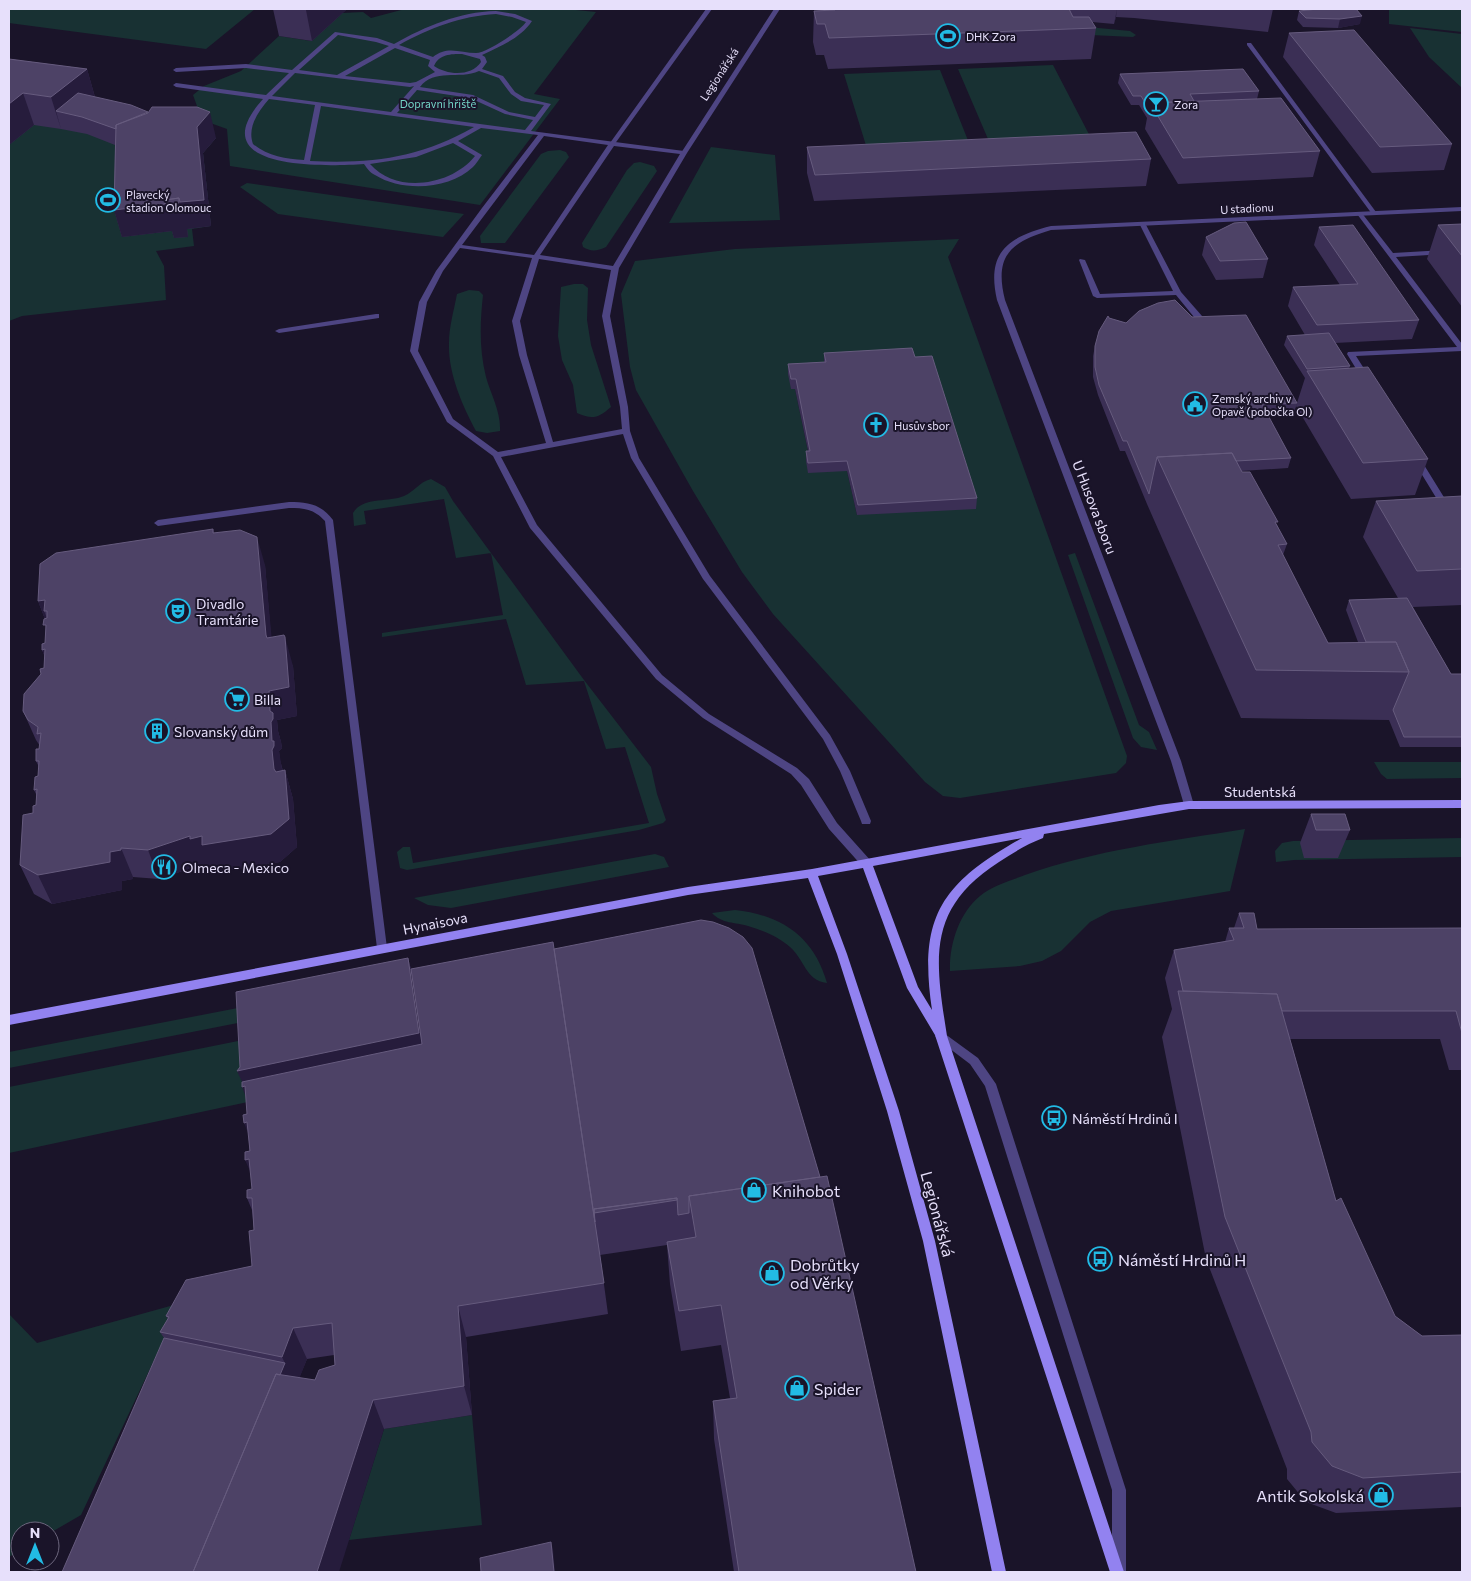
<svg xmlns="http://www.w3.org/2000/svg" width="1471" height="1581" viewBox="0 0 1471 1581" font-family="Commissioner,sans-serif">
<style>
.green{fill:#183133;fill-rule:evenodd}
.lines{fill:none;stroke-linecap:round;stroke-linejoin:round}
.lane{fill:#4e4583;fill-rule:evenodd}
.street{fill:#4e4583;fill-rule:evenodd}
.secondary{fill:#9282f0;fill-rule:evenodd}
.wall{fill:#3b2f55;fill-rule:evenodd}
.shaded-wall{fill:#261c3c}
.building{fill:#4d4266;stroke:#665b7e}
.labels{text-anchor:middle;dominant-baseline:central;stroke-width:4;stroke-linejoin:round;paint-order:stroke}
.far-poi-label{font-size:11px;fill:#e7e0fb;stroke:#1a1429;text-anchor:start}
.far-street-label{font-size:11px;fill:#e7e0fb;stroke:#1a1429}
.far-park-label{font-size:11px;fill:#73d5c8;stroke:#1a1429}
.street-label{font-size:14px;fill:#e7e0fb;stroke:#1a1429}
.poi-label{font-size:14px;fill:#e7e0fb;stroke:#1a1429;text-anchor:start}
.near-poi-label{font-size:16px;fill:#e7e0fb;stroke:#1a1429;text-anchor:start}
.near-street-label{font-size:16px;fill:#e7e0fb;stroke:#1a1429}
</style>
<rect width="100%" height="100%" fill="#1a1429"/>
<path class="green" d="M9,9H255L206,49L9,23Z
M405,9H566L596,12L534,94L560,99L480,205L230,166L227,129L202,120L193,95L204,86L241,71L279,36L311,41L342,13L363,12L371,18Z
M1389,9H1462V32L1389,24Z
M1088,27L1130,31L1136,35L1133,37L1091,35Z
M1410,28L1462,34V88L1429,57Z
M1053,65L1093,142L991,146L958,69Z
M940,70L971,148L868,152L844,74Z
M9,89L159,132L203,133L216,138L203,153L211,226L192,229L194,246L156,251L164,266L166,300L22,316L9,321Z
M711,147L775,155L780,220L669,223Z
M560,150L566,152L569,157L505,243H481L480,236L541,154L548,151Z
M640,162L654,166L657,171L606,247C597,251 591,252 583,247L582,243L627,170L634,163Z
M247,183L464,214L443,237L278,214L240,187Z
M959,239L948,257L1127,756L1126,763L1116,773L960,798L943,796L925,782L773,614L742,572L693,491L636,390L630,367L621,294L635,261L735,249ZM931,366L857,515L847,471L810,461L795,389H791Z
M574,284H583L588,288L587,320L591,345L611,407C598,418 593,420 577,413L573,385L562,360L558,336L561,287Z
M469,290L479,291L483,295C480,323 479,349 486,377C491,395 501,412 500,431L487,433L476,431C462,405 448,373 449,343C449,327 454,310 457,294Z
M431,479L445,487L453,501L584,680L651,767L657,794L666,820L663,823L639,830L407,870L400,868L397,852L403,847H410L413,863L649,823L625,747L606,749L584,681L526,685L506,619L382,637V633L503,615L491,553L456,558L444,499L364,511L366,524L354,526L353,513C363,496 388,503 404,496C414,492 419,482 431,479Z
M1075,553L1139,725L1149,732L1157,750L1141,747L1133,738L1068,555Z
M1374,762H1462V778L1387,779L1381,774Z
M1245,829L1230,891L1111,911L1090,922L1061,951L1042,961L1020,966L950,971C949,945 959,913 980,896C993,885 1010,881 1025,875C1096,850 1171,841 1245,829Z
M1462,838V857L1294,860L1276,862L1275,851L1282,843L1293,841Z
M655,854L664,857L669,867L451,908L428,905L414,898Z
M735,910C782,915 814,937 827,983C805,980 805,960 790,947C779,937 762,930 748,926C735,922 722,924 712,913Z
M306,995L253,1020L9,1068V1052Z
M253,1038L257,1100L9,1153V1087Z
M181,1303L81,1515L50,1533V1531H20V1550L9,1557V1314L37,1343Z
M472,1415L482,1525L349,1540L384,1429Z"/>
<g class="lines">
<path class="lane" d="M496,11L515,14L532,21C520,39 500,46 482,55L485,57L487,62L482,69L503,76L515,92L525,98L551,104L531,131L684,151L687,153L619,268L610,316L628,407L630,431L639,458L710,576L830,735L850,771L871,821L870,824H862L861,821L840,771L823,739L703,579L631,458L623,434L501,457L537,525L662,675L709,714L797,768L809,779L837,823L871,861L872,864L871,867H863L829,829L801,785L791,774L703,718L656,679L530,528L493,456L447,422L410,351L419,302L436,271L482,208L538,135L481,128L458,141L482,155C479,159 476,164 473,167C449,190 402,192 375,175C370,173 367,168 364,164C322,167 199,170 263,99L176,87L173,85L176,83L266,95L289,73L246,68L176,72L173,70L176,68L246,64L292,70L335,32L377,38L394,44C426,26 459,12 496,11ZM496,14L512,17L526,22C520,31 486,53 476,53C461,53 447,45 433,57L399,45C430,28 460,16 496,14ZM338,35L376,42L389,46L337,75L299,70ZM395,48L430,60L428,66L435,72L416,82L410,83L345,76ZM462,54L480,59L481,62C471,77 447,75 434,66C439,54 451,54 462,54ZM479,71L499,78L511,94L521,101L544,105L535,117L509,112L473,95L420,87C434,68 459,80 479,71ZM295,73L410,87L414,86L391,112L272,96ZM417,90L470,98L505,114L533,120L525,130L397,113ZM269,99L315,105L304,160C286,159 267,156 253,144C247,127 258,112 269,99ZM321,106L474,127C420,158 372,164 310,161ZM544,136L608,145L534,255L462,245ZM453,143L475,156C452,185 397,195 370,164L416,157ZM614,146L680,154L613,266L540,255ZM460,248L532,258L512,321L519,355L546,443L498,452L453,419L418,351L427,302L443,271ZM539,259L611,270L602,316L620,407L622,429L553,442L527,355L520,321Z
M1247,43H1251L1376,212V214H1372L1247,45Z
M1357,212H1361L1393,253L1462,249V253L1396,257L1462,344V351L1356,356L1370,378L1366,380H1363L1347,354L1348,352L1457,347L1357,214Z
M1140,222L1145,223L1181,292L1209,324V328H1203L1176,295L1097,298L1093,296L1079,260L1080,259L1085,260L1100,294L1173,291L1139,223Z
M376,314H379V318L279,333L275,331L279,329Z
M1414,458H1417L1421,460L1450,507L1449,509H1443L1413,460Z
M289,502C308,502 321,504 333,520L387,948L386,951L382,952L378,951L377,948L325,521C314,509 304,508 289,508L158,526L154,523L158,520Z
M941,1031L978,1058L996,1084L1126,1490V1572H1112V1490L985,1086L970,1064L937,1039L935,1036L937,1033Z"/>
<path class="street" d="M706,9H712L614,145H610V143Z
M774,9H780L687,153L682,154L681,153Z
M1462,207V211L1051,230C1010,242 994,256 1005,300L1181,761L1194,805L1189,809L1185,808L1171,761L997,300C986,252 1008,237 1051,226Z"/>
<path class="secondary" d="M1462,800V808L1189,809L1044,834L1043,838C1027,844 1013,853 999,862C926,909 935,959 947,1036L1124,1572H1110L935,1035L907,988L863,868L818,876L847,954L899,1111L935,1241L1006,1572H992L923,1241L887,1111L837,954L808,878L688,895L9,1025V1015L688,887L812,869L1159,805L1189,801ZM1022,838C942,883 918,916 932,1010L918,987L873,866Z"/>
</g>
<path class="wall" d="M273,9H347L312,41L279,36Z
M828,9H1273L1268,32L1134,18L1116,17L1114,24L1092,22L1096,28L1091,59L828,69L824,55H816L813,42L814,11L828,10Z
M1318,9L1360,24L1338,28L1303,27L1297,20L1299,11Z
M1289,33L1452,144L1444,170L1372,173L1283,57Z
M9,59L87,69L95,97L216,138L203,153L211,226L187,229L188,237L174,238L172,231L122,237L114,210L115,145L87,134L61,129L34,125L9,145Z
M1120,74L1259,91L1257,99L1320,151L1313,177L1178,184L1145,129L1147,118L1139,105H1131L1118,83Z
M807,147L1151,159L1146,186L814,201L807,173Z
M1462,224V307L1427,259L1438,225Z
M1319,227L1419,320L1412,339L1335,343L1350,366L1349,368L1428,459L1415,495L1351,499L1296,406L1305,378L1284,345L1287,336L1305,335L1288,306L1293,287L1340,285L1314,245Z
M1206,237L1268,259L1263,278L1216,280L1202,255Z
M1192,317L1297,403L1294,413H1267L1291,458L1288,468L1241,471L1277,525L1287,544L1283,555L1328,643L1358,642L1346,610L1349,600L1398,598L1363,537L1376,501L1462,496V605L1413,607L1451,674H1462V747H1400L1389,720L1241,718L1147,504L1125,451H1120L1098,395L1093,377V356L1095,346L1109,318L1126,323Z
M824,353L915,357L977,498L976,509L857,515L847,471L808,473L806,461V451H808L795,389H791L788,374V364L824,362Z
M213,529L214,533L265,565L271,637L293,666L297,716L277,720L278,731L281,742L282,748L279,751L280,760L283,771L285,770L293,799L297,847L280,862L212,873L209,866L201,867L200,865L159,879L133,877V879L122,881V890L52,904L34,894L20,865L33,813L36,805L37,796L34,790L38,776L39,767L36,761L40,746L36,740L23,711L41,674L44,668L45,657L42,650L45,643L46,631L45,619L38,601Z
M1311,814L1350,830L1338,858H1304L1300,843Z
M1239,913L1257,929L1462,928V1070H1449L1440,1039H1290L1336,1201L1395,1316L1422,1336L1462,1335V1507L1336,1513L1306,1502L1287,1479V1469L1206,1259L1162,1037L1172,1009L1165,978L1174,950L1225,942L1229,928H1234Z
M554,949L916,1572H734L714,1439L713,1401L730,1398L721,1345L681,1351L670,1284L667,1245L600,1255L608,1314L466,1337L472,1415L384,1429L164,1338L160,1332L168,1319L166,1316L252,1266L254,1230L252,1210L247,1198L252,1189L247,1114L408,958L411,969ZM334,1355L335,1365L315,1380L299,1378L307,1359Z"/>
<path class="shaded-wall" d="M308,9H347L312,41L306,10Z
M1117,9L1116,17L1114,24Z
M1362,16L1360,24L1338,28L1340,19Z
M87,69L96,101L56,111L61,129L51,97Z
M23,93L34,125L9,145V104Z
M210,112L216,138L203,153L211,226L187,229L188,237L174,238L172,231L122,237L114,210L179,198L197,127Z
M257,537L265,565L274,664L266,635Z
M45,600L44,611L52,630H49L38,601Z
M285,637L293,666L297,716L277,720L278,731L281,742L282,748L279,751L283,775L280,779L274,769L272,750V741L269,691Z
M45,649L54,679L42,650Z
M285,770L293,799L297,847L280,862L212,873L209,866L201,867L200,865L159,879L148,850Z
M121,848L133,877V879L122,881V890L52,904L38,875Z
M408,958L419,1004L430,1078L255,1121L242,1087L244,1086L237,1071Z
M247,1122L257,1156L244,1123Z
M249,1159L260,1193L245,1160Z
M458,1306L466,1337L472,1415L464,1386Z
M293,1328L307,1359L296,1387L282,1357Z
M285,1363L296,1387L199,1572Z
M373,1400L384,1429L339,1572H317Z
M551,1542L553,1549L555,1572H554Z"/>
<path class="building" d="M835,9H1069L1073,17H1089L1096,28L829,38L825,24H817L814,11L835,10Z
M1318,9H1356L1362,16L1340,19L1306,18L1299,11Z
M1354,30L1452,144L1380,147L1289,33Z
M9,59L87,69L51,97L23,93L9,104Z
M1243,69L1259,91L1190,94L1194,101L1150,103L1149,109L1141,96H1133L1120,74Z
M78,93L131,105L148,112L116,125V129L82,117L56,111Z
M1281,98L1320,151L1183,158L1150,103Z
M152,107H197L210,112L197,127L204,200L180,202L179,198L165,200V204L114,210L116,125L148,113Z
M1136,132L1151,159L815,175L807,147Z
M179,198V203L165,204V200Z
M1246,222L1268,259L1220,261L1206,237L1234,223Z
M1462,224V256L1438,225Z
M1353,225L1419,320L1317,325L1293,287L1358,284L1319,227Z
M1175,300L1192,317L1246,315L1297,403L1262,404L1291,458L1236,461L1232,453L1157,457L1149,494L1127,441H1123L1099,385L1095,367V346L1099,331L1108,316L1109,318L1126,323L1139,311L1158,303Z
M1329,333L1350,366L1307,369L1287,336Z
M912,348L915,357L932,356L977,498L858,505L847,461L808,463L806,451H810L796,379H791L788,364L826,362L824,353Z
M1368,367L1428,459L1363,463L1307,371Z
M1232,453L1242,472H1250L1278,522H1275L1287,544L1278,545L1328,643L1396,642L1409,672L1256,670L1157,457Z
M1462,496V569L1417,571L1376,501Z
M213,529V533L240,530L257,537L266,635L267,638L284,635L285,637L289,687L269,691L270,711L273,713V719L271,722L272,741H274V746L272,750L274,769L276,772L285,770L289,819L271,834L202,845V836L190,839V836L148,850L121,848V850L110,852V862L38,875L20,865L23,815L33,813V806L36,805L37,789L34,790L35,777L38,776L39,761H36V749H39L41,733L37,734L38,727L28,720L23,711L24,694L41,674L40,669L44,668L45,649L42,650V644L45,643L46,625H43L44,619L47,618V611H44L45,600L38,601L40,564L56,553Z
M1407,598L1451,674H1462V737H1404L1393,710L1409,672L1396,642H1366L1349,600Z
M1311,814H1345L1350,830H1316Z
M1239,913H1254L1257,929L1462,928V1033L1456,1011H1282L1277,994L1183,991L1174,950L1234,940L1229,928H1244Z
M701,920L713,922L729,928L743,937L752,948L820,1177L689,1196V1213L678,1215L677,1198L594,1209L595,1222L554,949Z
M553,942L604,1283L458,1306L464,1386L373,1400L317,1572H193L276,1374L315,1380L319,1370L335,1365L332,1323L293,1328L282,1357L160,1332L169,1317L166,1316L186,1280L252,1266L249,1231L254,1230L252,1198H247V1190L252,1189L249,1159L245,1160V1152L250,1151L247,1122L244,1123L243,1115L247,1114L245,1086L242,1087V1082L422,1044L411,969Z
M408,958L419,1033L237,1071L240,1067L236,992Z
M1178,991L1277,994L1336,1201L1341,1198L1395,1316L1422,1336L1462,1335V1472L1363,1478L1332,1466L1312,1442L1311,1432L1225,1217Z
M827,1176L916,1572H739L713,1401L737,1398L721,1305L679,1311L667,1242L696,1237L689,1196Z
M677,1198V1200L594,1213V1209Z
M164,1338L285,1363L280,1375L276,1374L193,1572H62Z
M551,1542L554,1572H481L480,1558Z"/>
<defs>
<g id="stadium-ring" transform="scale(1.25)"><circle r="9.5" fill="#1a1429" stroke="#22bbe5" stroke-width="1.5"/><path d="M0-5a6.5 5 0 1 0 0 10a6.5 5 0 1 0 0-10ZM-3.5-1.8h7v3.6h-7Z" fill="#22bbe5"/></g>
<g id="bar-ring" transform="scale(1.25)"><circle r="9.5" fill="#1a1429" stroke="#22bbe5" stroke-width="1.5"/><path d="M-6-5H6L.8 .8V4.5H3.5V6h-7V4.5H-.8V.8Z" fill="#22bbe5"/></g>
<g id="civic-ring" transform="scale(1.25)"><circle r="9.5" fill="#1a1429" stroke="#22bbe5" stroke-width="1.5"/><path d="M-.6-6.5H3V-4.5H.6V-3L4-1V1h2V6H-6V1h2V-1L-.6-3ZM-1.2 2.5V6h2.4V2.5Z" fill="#22bbe5"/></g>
<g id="church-ring" transform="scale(1.25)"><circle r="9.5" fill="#1a1429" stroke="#22bbe5" stroke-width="1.5"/><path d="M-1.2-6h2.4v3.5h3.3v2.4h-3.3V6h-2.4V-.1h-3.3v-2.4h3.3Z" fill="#22bbe5"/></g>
<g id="theatre-ring" transform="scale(1.25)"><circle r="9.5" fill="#1a1429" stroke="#22bbe5" stroke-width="1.5"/><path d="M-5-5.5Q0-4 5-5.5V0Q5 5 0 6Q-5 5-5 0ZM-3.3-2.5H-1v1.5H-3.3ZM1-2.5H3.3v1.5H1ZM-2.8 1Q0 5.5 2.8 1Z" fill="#22bbe5"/></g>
<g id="supermarket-ring" transform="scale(1.25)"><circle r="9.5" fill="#1a1429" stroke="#22bbe5" stroke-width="1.5"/><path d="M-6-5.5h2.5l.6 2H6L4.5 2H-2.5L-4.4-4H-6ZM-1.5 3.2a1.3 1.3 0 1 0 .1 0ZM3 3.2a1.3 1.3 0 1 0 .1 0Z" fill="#22bbe5"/></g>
<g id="building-ring" transform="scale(1.25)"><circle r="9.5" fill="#1a1429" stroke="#22bbe5" stroke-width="1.5"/><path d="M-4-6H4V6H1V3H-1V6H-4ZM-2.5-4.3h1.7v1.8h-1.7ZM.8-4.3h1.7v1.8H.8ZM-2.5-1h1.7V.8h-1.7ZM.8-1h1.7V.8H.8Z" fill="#22bbe5"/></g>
<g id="restaurant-ring" transform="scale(1.25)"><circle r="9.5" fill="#1a1429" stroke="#22bbe5" stroke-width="1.5"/><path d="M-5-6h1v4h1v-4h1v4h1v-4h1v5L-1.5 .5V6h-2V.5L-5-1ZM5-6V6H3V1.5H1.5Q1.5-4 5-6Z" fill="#22bbe5"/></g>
<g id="bus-ring" transform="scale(1.25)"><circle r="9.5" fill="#1a1429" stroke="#22bbe5" stroke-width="1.5"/><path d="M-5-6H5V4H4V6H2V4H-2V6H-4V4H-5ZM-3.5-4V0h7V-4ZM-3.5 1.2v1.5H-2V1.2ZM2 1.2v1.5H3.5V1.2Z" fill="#22bbe5"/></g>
<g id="shop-ring" transform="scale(1.25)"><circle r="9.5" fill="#1a1429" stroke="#22bbe5" stroke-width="1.5"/><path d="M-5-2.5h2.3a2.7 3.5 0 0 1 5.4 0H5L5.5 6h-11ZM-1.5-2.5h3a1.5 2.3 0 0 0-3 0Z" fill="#22bbe5"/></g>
</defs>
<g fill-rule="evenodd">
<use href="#stadium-ring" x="948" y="36"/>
<use href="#bar-ring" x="1156" y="104"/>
<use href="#stadium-ring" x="108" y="200"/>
<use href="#civic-ring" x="1195" y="404"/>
<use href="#church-ring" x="876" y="425"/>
<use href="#theatre-ring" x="178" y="611"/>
<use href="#supermarket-ring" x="237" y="699"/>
<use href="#building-ring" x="157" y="731"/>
<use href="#restaurant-ring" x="164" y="867"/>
<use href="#bus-ring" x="1054" y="1118"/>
<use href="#shop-ring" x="754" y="1190"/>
<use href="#bus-ring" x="1100" y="1259"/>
<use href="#shop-ring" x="772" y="1273"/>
<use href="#shop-ring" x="797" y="1388"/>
<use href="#shop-ring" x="1381" y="1495"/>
</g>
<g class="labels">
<g class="far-poi-label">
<text x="966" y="36">DHK Zora</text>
<text x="1174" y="104">Zora</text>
<text x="126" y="194">Plavecký<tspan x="126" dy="13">stadion Olomouc</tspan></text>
<text x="1212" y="398">Zemský archiv v<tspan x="1212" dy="13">Opavě (pobočka Ol)</tspan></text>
<text x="894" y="425">Husův sbor</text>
</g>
<g class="far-street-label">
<text transform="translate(719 74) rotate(-57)">Legionářská</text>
<text transform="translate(1247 208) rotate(-3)">U stadionu</text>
</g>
<g class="far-park-label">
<text x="438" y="103">Dopravní hřiště</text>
</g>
<g class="street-label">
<text transform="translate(1095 507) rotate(69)">U Husova sboru</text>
<text x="1260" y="791">Studentská</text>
<text transform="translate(435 923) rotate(-11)">Hynaisova</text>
</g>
<g class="poi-label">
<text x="196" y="603">Divadlo<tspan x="196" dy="16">Tramtárie</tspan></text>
<text x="254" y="699">Billa</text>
<text x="174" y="731">Slovanský dům</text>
<text x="182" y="867">Olmeca - Mexico</text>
<text x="1072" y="1118">Náměstí Hrdinů I</text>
</g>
<g class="near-poi-label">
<text x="772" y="1190">Knihobot</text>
<text x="1118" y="1259">Náměstí Hrdinů H</text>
<text x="790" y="1264">Dobrůtky<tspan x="790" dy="18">od Věrky</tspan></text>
<text x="814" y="1388">Spider</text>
<text x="1364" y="1495" text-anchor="end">Antik Sokolská</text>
</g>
<g class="near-street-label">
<text transform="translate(938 1214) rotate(75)">Legionářská</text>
</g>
</g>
<rect width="1471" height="1581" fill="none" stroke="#e7e0fb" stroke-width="20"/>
<g transform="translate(35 1546)"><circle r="24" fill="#1a1429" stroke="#6c667d"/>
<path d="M0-4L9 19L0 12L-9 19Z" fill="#22bbe5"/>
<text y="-8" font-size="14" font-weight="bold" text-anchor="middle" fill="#e7e0fb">N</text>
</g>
</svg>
